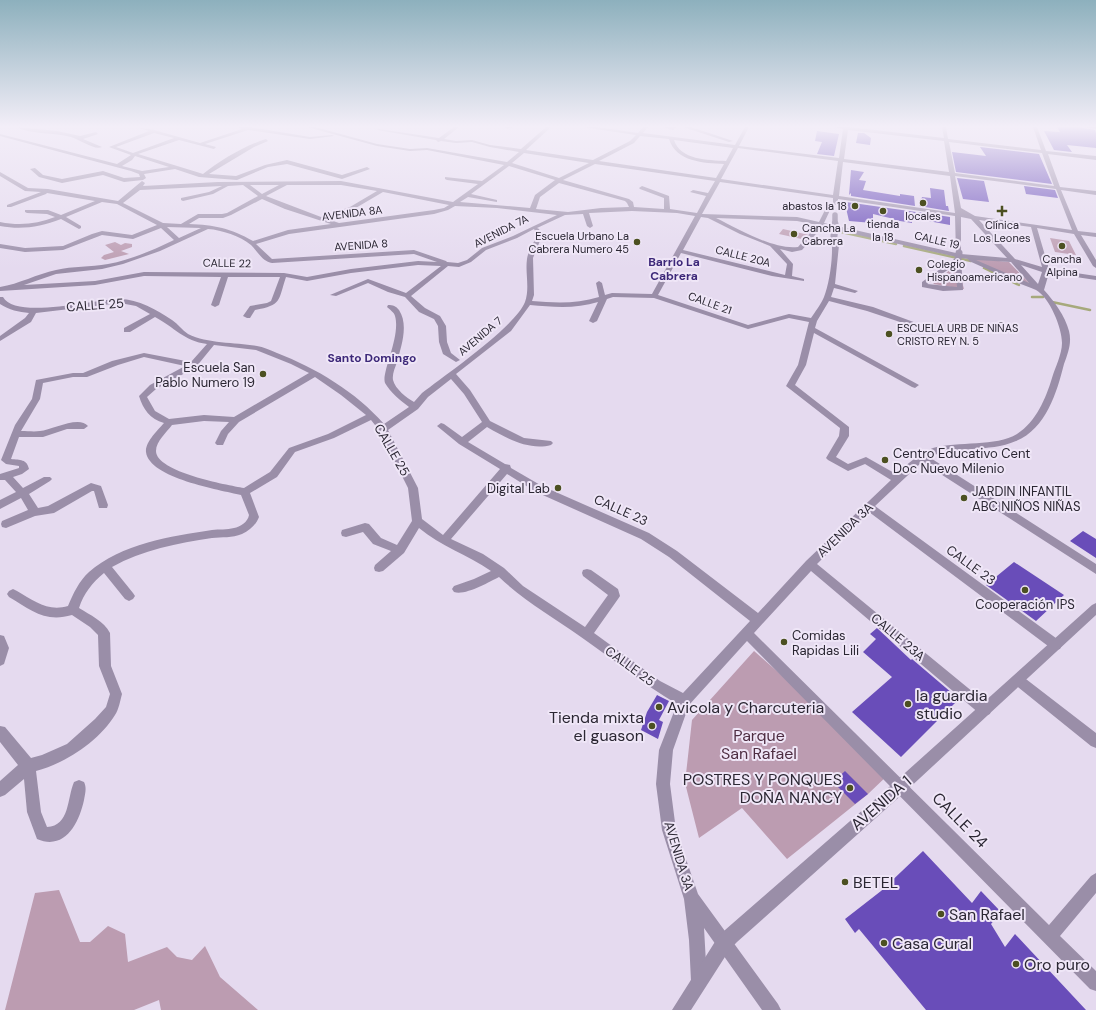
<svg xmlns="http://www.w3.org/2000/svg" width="1096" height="1010" viewBox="0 0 1096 1010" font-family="'DM Sans',sans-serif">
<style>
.green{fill:#bc9cb1}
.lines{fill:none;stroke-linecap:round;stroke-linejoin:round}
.stream{stroke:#a6a97c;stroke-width:2.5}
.building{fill:#694db9}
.minor{fill:#9a8ea8;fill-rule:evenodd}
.tertiary{fill:#9a8ea8;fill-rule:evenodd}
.minor-bridge-far1{stroke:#9a8ea8;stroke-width:5.5}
.minor-bridge{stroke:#9a8ea8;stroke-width:7}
.poi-dot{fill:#4c5021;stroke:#efe6f7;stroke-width:1.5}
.labels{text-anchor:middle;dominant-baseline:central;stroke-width:4;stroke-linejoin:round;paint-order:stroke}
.far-poi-label{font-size:11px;fill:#2b2733;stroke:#efe6f7}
.far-street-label{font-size:11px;fill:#2b2733;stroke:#efe6f7}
.far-neighbourhood-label{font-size:12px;font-weight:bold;fill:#3d2879;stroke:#efe6f7}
.street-label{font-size:13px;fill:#2b2733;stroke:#efe6f7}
.poi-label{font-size:13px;fill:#2b2733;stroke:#efe6f7;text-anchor:start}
.near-poi-label{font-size:16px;fill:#2b2733;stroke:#efe6f7;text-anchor:start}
.near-park-label{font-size:16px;fill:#4e2d42;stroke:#efe6f7}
.near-street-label{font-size:16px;fill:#2b2733;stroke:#efe6f7}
</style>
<rect width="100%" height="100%" fill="#e5daef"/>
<path class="green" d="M783,229L809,235L806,240L779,234Z
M1050,238L1069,241L1076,255L1055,252Z
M115,242L121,245L125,243L132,244V247L121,251L129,254L105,260L101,258L104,255L114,252L105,245Z
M968,258L1009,262L1031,285Z
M957,264L964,289L933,284Z
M754,651L868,751L890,773L868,794L787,859L742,808L699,838L685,783L692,720Z
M59,890L80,942H90L108,926L125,934L128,962L167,947L177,957L192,960L205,946L220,977L258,1010H161L159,1000L134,1010H5L35,893Z"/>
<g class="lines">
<path class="stream" d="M841,232L896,244
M904,246L971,261
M984,268L1019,285
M1032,297H1043
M1052,302L1090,310"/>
</g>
<path class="building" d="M1057,127H1078L1095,130L1096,133V148L1067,145L1072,152L1054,150L1044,131L1060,132Z
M817,131L839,134L834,156L817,154L822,142L815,141Z
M858,133H864L871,138L870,145L856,143Z
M980,147L1039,154L1052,184L956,172L952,152L986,156Z
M851,170L864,172L859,180L866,181L863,190L900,196V194L914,196L915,206L851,196V193L849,195Z
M957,178L984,181L989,202L963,199Z
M1024,186L1055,190L1058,198L1026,194Z
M930,188L944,190L946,206H948L949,211L919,206L922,197L931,198Z
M846,202L916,212L917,216L918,212L950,217V225L912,218V223L894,220V219L873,214V223L849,221L846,208Z
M1083,531L1096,539V558L1070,541Z
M1014,562L1064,595L1036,621L986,585Z
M877,628L911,660L912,659L959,699L901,757L852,712L892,677L863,652L876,639L870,634Z
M657,695L669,701L659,720L663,722L658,739L641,730L647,712Z
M845,771L868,794L855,804L833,782Z
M923,851L972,903L981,891L1001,912L991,924L1005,947L1015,934L1086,1010H926L859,929L855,933L845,919L881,891Z"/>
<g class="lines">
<path class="minor" d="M16,127L57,131L80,136L96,132L98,134L83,139L102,147C95,151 79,139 71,137C54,132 32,135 16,127Z
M136,127L154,130L200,143L242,129L237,127H250L310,137L332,135L334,136L310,139L248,130L205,144L216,147L214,149L179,140L138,154L200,173L203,174C221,160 244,146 266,139L268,141L254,147L209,174L236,176L265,165L287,160L342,175L367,167L370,169L342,179L287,164L268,167L237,180L199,177L175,169L144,174L146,178L143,180L124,182L103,175L62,183L39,177L30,169L35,168L43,175L62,179L103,171L124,178L140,177L139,174L131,171L0,136V134L117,164L131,155L109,147L149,131ZM154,133L174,138L133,153L116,147ZM135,156L169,167L142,171L122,166L132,160Z
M307,127H315L377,144L410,149L427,148L507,162L519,152L490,147L472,142L456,143L441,141L438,142L436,140L377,130L379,129L439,138L454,127H459L444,139L456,141L472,140L490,145L521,149L546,127H551L526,150L593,160L630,141L636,135L582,127H597L638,133L643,127H648L643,133L735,145L745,127H749L739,146L839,158L843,129L833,127H849L944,138L942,127H946L948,139L1041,150L1033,127H1037L1046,151L1096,156V160L1048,154L1060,187L1096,191V195L1061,190L1078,231L1096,233V237L1081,235L1096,260V268L1093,266L1074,234L1037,228L1049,269L1096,276V280L1049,273L1044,290C1054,301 1065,316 1069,331C1072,343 1068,353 1064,364C1057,392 1046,429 1016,441C988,453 957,445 929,457L1096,564V574L922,462L875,506L1060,641L1062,645L1060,649L1056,650L1052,649L869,512L817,564L990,706L991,710L990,714L985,716L980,714L811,571L754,633L1049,925L1091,876L1096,873V893L1060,936L1096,971V991L1090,989L747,641L689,705L673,750L670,784L676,830L698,894L778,1004L781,1010H762L704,928L707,981L705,987L699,989L693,987L691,981L689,940L684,899L662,830L656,784L659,750L677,704C643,684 613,659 581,637C553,617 523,600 499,577C489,582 465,596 454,592L452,589L454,586L474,579L491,571C468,555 440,546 419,528L404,553L383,571L379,572L375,571L374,568L375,565L391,551L373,544L363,532L346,537L342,536L341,533L342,530L365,523L369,524L381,538L397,545L412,521L408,488L379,430L371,420L334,438L295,452L277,477L250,493L259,517C256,525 250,530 242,534C232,538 222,537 212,538C178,543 142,550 112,567L133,593L135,596L133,599L129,601L125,599L104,573C92,583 84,593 79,608C90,615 104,621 110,633L111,666L122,694C120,701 119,709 115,715C99,741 66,763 36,771L41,812L47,827C70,826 67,798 74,782L79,780L84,782C87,788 85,794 84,800C79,823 65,851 37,839L27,812L24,779L5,795L0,797V781L18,765L0,742V726L5,727L31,758L42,755L67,744L95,719L106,707L110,694L99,666L98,635L90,627L72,615C45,623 31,610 9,597L7,594L9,591L13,589L17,591C34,601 48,612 68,606C73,594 79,581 89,572C121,544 171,536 212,530C219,529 227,530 234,528C240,527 248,522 249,515L241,495C220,490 149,478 146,452C145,442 158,430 164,423C150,419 143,409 139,396L150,385L185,366L144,357L118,365L87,377H73L43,383L40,399L21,431C28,431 34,432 40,431C52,430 79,415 88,426L84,429H67L43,437H19L11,459C20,460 27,459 29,469L22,474L13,477L23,488L44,477H50L52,479L50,481L29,494L38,508L48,506L91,483L101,486L108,505L107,508H99L94,491H92L54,513L35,516L6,528L2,527L1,524L2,521L28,510L21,498L0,509V500L16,492L5,480H0V474L19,468V466L6,464L1,460L15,425L32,399L36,380L73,373H83L112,361L144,353L191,362L207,344C184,341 174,327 155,317L130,332H124V328L150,314L136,306L120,303L36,313L31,322L0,341V336L25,318L29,313C19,312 9,310 0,304V297H3C15,320 96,299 120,299C138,299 157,310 172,320C178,324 182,330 188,334C208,344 235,342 257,346C263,347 270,350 277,353C316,368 356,392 384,424L409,407C401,401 390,392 385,383C381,373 401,336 395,316C394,312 390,310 387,307L388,305C393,305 396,306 399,310C409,325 401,347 397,362C395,368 392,374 393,380C395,389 407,398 414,402L422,393C445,375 516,326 525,302C530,288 525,273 527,259C528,250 536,242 536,233L534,229L517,238L486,250L471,262L459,267L448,266L411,296L425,308L440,316L446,326L447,342L451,353L460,360L456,362L443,354L439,342L438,326L434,319L419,312L405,297L388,292L368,283L336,296L330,295L368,279L406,293L441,266L418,265L351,273L307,281L286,277C278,301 282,305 255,310L250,318H247L243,316L250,306L267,303L271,301L280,277H228L219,305L215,307L211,305L221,277L144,276L95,285L0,291V287C19,284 37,274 56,270C73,266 90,267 108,264C131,260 153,250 174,240L161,228L133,239L102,235L63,250L25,252L0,248V244L25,248L63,246L92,234L102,231L132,235L157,225L117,204L102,202L66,217L81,226V228L79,229L61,219C40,227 22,230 0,226V222C20,226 37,224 55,217L47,214L27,213L25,212V210H48L61,215L95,201L47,193L46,194L11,207H7V205L41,192L25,191L0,176V172L28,188L48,189L118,201L142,181L145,183L143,186L218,182L341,181L453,202L478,184L447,180L445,179V177L482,181L504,165L427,150L410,151L377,146ZM848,130L944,141L949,172L844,159ZM640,136L669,139C676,162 704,163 724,164L716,178L599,161L634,143ZM674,140L733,148L726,161C708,160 680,160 674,140ZM949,142L1042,153L1054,186L955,173ZM738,148L838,161L833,195L721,179ZM524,153L589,163L559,178L512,163ZM843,162L950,176L955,213L839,196ZM595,164L715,181L708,193L693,190L690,192L706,196L697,213L670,209L669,196L642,186L639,188L640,189L664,198V209L634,207L633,202L629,199L563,180ZM509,166L555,180L535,195L530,208L460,202L468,197L497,202V200L471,194ZM955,176L1056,189L1072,230L975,216L961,208ZM720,182L833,198V203L828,204L819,222L797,217L702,214ZM559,183L625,201L627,203L629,207L601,208L568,212L536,209L540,197ZM243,185L258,196L227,213L222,214H198L181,224L163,223L123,203L140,190L222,186L209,192L181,198V200L183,201L213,194L228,186ZM250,185H279L262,194ZM287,185H341L377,191L350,207L321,217L266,196ZM383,192L449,205L444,208L434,210L339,223L327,219L354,209ZM262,199L285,209L331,224L288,230L253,241C230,228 215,225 189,224L199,218H223L231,215ZM838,199L955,216L956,253L824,223L832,206L838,204ZM455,206L497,208L557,215L513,236L482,248L467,260L458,263L447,262L446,261L414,250L272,259L256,244L289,234L434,214L448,210ZM632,211L677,213L695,216L652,294L612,293L605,295L602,283L599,281L596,283L599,297C577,304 555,303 532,301L534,295L533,258L542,236L539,229L537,228L565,215L583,214L587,226L590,228L593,226L589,213ZM701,217L708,218L740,234L770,246L787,264L785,275L683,250ZM961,217L971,219L1007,258L961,254ZM716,218L797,221L817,225L798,247C773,250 739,229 716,218ZM979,220L1031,227L1042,267L1015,259ZM167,227L201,228L179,238ZM822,227L957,257L922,282V287L943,291L963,290L961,258L968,259L969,261C985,268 1000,275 1016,282C1022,285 1030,287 1036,290C1050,298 1062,328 1062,343C1062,354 1055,368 1052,378C1046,398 1036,422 1017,434C996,447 958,441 933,448C919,453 908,464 896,474L866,457L848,464L836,457L849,436V427L795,385L806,365L814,333L912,387L915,388L919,385L815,328L817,321L829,301L867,311L912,326H915L919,324L873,307L831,297L834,288L855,293L858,291L835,284L839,245L836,235L831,236C834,252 830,282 824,297C821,304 815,312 811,318L789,314L748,325L658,295L681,253L772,276L804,281V279L792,276L793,264L780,249L792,252L802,250ZM208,229C222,230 240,236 251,245C258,252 262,261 272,263L414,254L437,262L418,261L351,269L307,277L284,273L144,272L95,281L24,285L56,274L102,269L123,264L160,251ZM976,260L1011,262L1029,283ZM955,265L957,287L927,284ZM1021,265L1042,272L1038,284ZM613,297L654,298L748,329L789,318L809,322L798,365L786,386L840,428L839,436L826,458L828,460L848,471L865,464L891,480L806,561L758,613L677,551L649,533L542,486L511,468L510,465L505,464L468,442L487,427C506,438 529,451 551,445L553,443L551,441L524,438L490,421L470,390L456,374L511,331L530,305C553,307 576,309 598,302L589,321L593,323L597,321L607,299ZM214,345L256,350L291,364L309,373L234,417L204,415L169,419L155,411L147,397L156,389L196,367ZM315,377L341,395L366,415L328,434L289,448L270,472L244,488C227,485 156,472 156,451C156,441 167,432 172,425L204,421L229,422L221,431L215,443L217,445H223L228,434L239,422ZM451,379L464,394L482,422L462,437L444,424L441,423L437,426L459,444L500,469L443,535L422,519L418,488L388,430L418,409L428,397ZM507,474L536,492L641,539L669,557L750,621L683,693L660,681L594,633L618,599L620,596L618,589L591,570L587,569L583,570L582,573L583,576L608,595L585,627L523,586L504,568L483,554L451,539Z
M505,127H513L507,129Z
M662,127H677L673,130Z
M683,127H691L733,141L729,142Z
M1082,127H1096V129Z
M0,635L4,636L9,648L4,664L0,666Z
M1018,674L1022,676L1096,733V748L1091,746L1014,684L1012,680L1014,676Z"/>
<path class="tertiary" d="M1096,603V615L906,791L737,942L730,949L691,1010H672L718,937L725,930L896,781L1092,605Z"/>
<path class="minor-bridge-far1" d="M835,225V215"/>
<path class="minor-bridge" d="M834,236L835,224
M958,259L959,253"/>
</g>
<linearGradient id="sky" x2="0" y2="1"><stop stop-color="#8db0bd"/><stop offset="0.47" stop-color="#f3eef8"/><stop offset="1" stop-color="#f3eef8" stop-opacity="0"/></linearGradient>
<rect width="1096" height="269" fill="url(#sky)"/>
<g class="poi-dot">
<circle cx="923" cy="203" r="4"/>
<circle cx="855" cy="206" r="4"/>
<circle cx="883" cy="211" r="4"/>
<path d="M1000 205h4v4h4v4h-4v4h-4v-4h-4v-4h4z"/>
<circle cx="794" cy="234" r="4"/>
<circle cx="637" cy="242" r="4"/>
<circle cx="1062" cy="246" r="4"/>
<circle cx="919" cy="270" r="4"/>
<circle cx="889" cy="334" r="4"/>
<circle cx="263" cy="374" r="4"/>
<circle cx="885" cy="460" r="4"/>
<circle cx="558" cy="488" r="4"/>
<circle cx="964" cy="498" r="4"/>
<circle cx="1025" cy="590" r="4"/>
<circle cx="784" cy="642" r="4"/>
<circle cx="908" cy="704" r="4"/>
<circle cx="659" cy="707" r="4"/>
<circle cx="652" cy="726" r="4"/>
<circle cx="850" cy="788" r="4"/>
<circle cx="845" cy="882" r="4"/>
<circle cx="941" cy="914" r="4"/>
<circle cx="884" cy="943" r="4"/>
<circle cx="1016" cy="964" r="4"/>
</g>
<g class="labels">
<g class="far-poi-label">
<text x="847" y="206" text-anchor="end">abastos la 18</text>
<text x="923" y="216">locales</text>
<text x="883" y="224">tienda<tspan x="883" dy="13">la 18</tspan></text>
<text x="1002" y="225">Clínica<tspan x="1002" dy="13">Los Leones</tspan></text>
<text x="802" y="228" text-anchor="start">Cancha La<tspan x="802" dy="13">Cabrera</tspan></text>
<text x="629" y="236" text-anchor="end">Escuela Urbano La<tspan x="629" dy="13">Cabrera Numero 45</tspan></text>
<text x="1062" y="259">Cancha<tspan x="1062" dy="13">Alpina</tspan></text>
<text x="927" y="264" text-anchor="start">Colegio<tspan x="927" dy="13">Hispanoamericano</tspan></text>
<text x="897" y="328" text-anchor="start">ESCUELA URB DE NIÑAS<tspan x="897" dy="13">CRISTO REY N. 5</tspan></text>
</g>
<g class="far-street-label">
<text transform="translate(352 213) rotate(-7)">AVENIDA 8A</text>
<text transform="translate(501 231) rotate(-27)">AVENIDA 7A</text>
<text transform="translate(937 240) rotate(13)">CALLE 19</text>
<text transform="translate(361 245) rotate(-4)">AVENIDA 8</text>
<text transform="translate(743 256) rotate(14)">CALLE 20A</text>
<text transform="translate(227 263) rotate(1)">CALLE 22</text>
<text transform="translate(710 303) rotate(20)">CALLE 21</text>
<text transform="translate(480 336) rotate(-40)">AVENIDA 7</text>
</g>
<g class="far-neighbourhood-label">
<text x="674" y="262">Barrio La<tspan x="674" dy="14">Cabrera</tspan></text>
<text x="372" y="358">Santo Domingo</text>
</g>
<g class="street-label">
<text transform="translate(95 305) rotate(-4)">CALLE 25</text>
<text transform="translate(392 450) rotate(60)">CALLE 25</text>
<text transform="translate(621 510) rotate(24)">CALLE 23</text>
<text transform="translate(845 530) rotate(-44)">AVENIDA 3A</text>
<text transform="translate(971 565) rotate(36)">CALLE 23</text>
<text transform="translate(898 637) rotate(40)">CALLE 23A</text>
<text transform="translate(630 666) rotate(36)">CALLE 25</text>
<text transform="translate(679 856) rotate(73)">AVENIDA 3A</text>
</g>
<g class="poi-label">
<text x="255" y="367" text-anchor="end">Escuela San<tspan x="255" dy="15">Pablo Numero 19</tspan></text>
<text x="893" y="453">Centro Educativo Cent<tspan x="893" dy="15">Doc Nuevo Milenio</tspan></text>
<text x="550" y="488" text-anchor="end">Digital Lab</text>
<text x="972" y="491">JARDIN INFANTIL<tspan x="972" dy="15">ABC NIÑOS NIÑAS</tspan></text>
<text x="1025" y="604" text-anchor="middle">Cooperación IPS</text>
<text x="792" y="635">Comidas<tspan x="792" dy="15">Rapidas Lili</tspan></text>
</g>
<g class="near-poi-label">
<text x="916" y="695">la guardia<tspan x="916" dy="18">studio</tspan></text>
<text x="667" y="707">Avicola y Charcuteria</text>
<text x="644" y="717" text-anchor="end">Tienda mixta<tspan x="644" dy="18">el guason</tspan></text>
<text x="842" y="779" text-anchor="end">POSTRES Y PONQUES<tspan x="842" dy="18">DOÑA NANCY</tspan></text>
<text x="853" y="882">BETEL</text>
<text x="949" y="914">San Rafael</text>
<text x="892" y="943">Casa Cural</text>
<text x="1024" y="964">Oro puro</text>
</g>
<g class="near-park-label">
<text x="759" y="735">Parque<tspan x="759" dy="18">San Rafael</tspan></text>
</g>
<g class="near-street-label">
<text transform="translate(881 803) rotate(-41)">AVENIDA 1</text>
<text transform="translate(960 820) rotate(45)">CALLE 24</text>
</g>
</g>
</svg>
